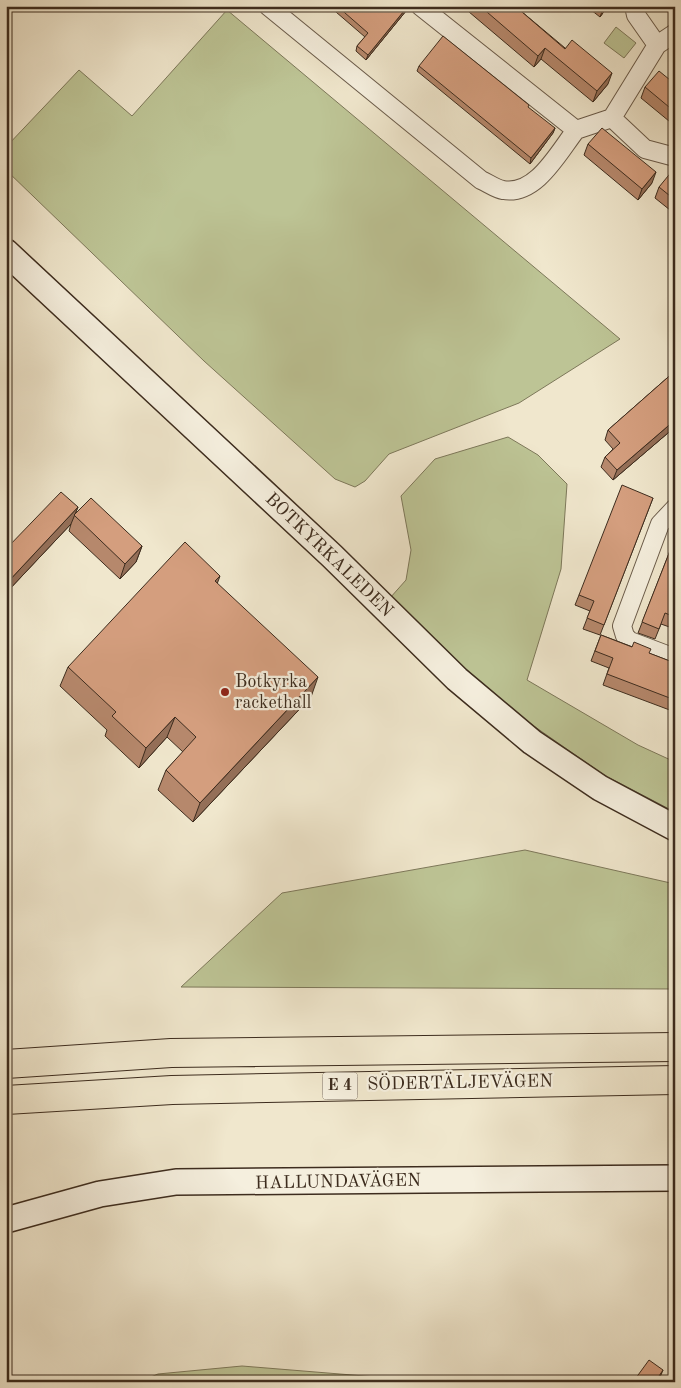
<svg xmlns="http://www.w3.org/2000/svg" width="681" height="1388" viewBox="0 0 681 1388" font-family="'Old Standard TT',serif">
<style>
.green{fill:#bdc495;stroke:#7d785a}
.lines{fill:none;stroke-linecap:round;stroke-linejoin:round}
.minor-casing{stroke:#6a5b4a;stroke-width:20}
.secondary-casing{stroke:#3d2c1e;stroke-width:28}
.motorway-casing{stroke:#3d2c1e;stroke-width:30}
.minor{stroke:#f5efde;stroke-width:18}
.secondary{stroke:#f5efde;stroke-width:25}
.motorway{stroke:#f0e7cd;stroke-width:28}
.wall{fill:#b6886c;stroke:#3d2c1e}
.shaded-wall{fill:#946f58;stroke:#3d2c1e}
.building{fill:#d49e7e;stroke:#3d2c1e}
.poi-dot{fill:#8f2418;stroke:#f5efde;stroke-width:2}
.labels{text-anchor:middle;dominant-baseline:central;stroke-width:4.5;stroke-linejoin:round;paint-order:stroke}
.shield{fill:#f5efde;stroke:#746658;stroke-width:1}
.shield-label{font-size:16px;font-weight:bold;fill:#3d2c1e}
.street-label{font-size:18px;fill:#3d2c1e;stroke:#f5efde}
.poi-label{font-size:18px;fill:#3d2c1e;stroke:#f5efde;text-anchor:start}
</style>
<rect width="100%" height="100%" fill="#f0e7cd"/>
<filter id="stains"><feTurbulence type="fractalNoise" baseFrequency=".004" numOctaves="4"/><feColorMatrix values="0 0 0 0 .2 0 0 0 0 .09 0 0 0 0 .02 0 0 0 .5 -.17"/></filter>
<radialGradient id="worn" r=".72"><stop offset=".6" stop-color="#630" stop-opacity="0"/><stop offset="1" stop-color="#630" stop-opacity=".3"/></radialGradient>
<path class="green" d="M227,10L620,339L519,403L389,454L365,481L355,487L335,479L204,361L6,170V147L79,70L132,116Z
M616,27L636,43L624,58L604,43Z
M508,437L538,455L567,484L561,569L527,680L638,745L675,762V812L604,775L498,701L390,598L406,580L411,550L401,496L435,459Z
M525,850L675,884V989L181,987L282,893Z
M242,1366L401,1379L404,1382H139L158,1374Z"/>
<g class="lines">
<g class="minor-casing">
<path id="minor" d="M268,6L481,180C488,183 496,189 503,190C536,196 558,153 576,130
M420,6L576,130L612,118L657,45L636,15L634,6
M657,45L675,33
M612,118L645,149L675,157
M675,508L660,524L622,626L625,636L630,641L675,658"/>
</g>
<g class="secondary-casing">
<path id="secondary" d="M6,252L332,556L457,679L532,742L600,788L675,828
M6,1220L100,1194L176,1182L675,1178"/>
</g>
<g class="motorway-casing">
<path id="motorway" d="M6,1064L171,1053L675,1047
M6,1100L172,1090L675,1080"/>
</g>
<use href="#minor" class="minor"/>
<use href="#secondary" class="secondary"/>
<use href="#motorway" class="motorway"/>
</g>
<path class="wall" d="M329,6H408L406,11L366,60L356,51L357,46L365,37Z
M462,6H515L608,84L593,102L541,59L534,67Z
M586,6H608L600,17Z
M419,66L555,128L553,133L530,164L417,71Z
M675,84V126L641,98L645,87Z
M588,144L652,183L638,200L584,155Z
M675,172V214L655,198L659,187Z
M675,371V427L613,480L601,467L605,457L613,449L605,440L608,430Z
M653,498L600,635L583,629L590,611L575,605L579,595Z
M78,507L75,514L142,546L136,562L120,579L69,531L71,524L6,593V549Z
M675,538V629L661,624L655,639L638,633Z
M217,584L311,697L193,822L158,790L166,770L183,752L167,737L139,768L105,736L107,730L60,686L68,667Z
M601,635L675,663V712L603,685L609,668L591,661Z"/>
<path class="shaded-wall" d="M408,6L406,11L366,60L368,55Z
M604,6H608L600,17Z
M545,48L541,59L534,67L538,56Z
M612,73L608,84L593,102L597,91Z
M555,128L553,133L530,164L531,158Z
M656,172L652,183L638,200L642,189Z
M675,420V427L613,480L617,470Z
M78,507L71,524L6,593V584Z
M142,546L136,562L120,579L125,564Z
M220,576L213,595L215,581Z
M318,677L311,697L193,822L200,803Z
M175,717L167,737L139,768L146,748Z
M663,1370L661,1375L656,1382H655Z"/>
<path class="building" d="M337,6H408L368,55L357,46L368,33Z
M480,6H515L565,49L572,40L612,73L597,91L545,48L538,56Z
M443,36L529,105L528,107L555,128L531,158L419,66Z
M659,71L675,84V112L645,87Z
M602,128L656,172L642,189L588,144Z
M673,170L675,172V200L659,187Z
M675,371V420L617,470L605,457L620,443L608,430Z
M622,485L653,498L604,625L587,618L594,601L579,595Z
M61,492L78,507L6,584V549Z
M91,498L142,546L125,564L74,515Z
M675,538V617L665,613L659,629L642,622Z
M185,542L220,576L215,581L318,677L200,803L166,770L196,737L175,717L146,748L112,716L116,712L68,667Z
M601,635L632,647L634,642L651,649L649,653L675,663V700L607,674L613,658L595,651Z
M649,1360L663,1370L655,1382H633Z"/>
<circle class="poi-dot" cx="225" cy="692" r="5"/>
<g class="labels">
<rect class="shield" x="322.5" y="1072.5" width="35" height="27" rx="4"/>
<g class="shield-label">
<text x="340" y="1086">E 4</text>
</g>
<g class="street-label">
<text transform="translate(329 555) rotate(44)">BOTKYRKALEDEN</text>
<text transform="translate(460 1083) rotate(-1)">SÖDERTÄLJEVÄGEN</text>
<text transform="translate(338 1182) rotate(-1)">HALLUNDAVÄGEN</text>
</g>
<g class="poi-label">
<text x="235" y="682">Botkyrka<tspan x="235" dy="21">rackethall</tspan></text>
</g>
</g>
<rect width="681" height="1388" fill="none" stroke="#f0e7cd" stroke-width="25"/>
<rect x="8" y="8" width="666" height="1373" fill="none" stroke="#3d2c1e" stroke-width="2.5"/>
<rect x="12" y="12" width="656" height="1363" fill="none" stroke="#3d2c1e"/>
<rect width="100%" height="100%" filter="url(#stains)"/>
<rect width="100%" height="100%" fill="url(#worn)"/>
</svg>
